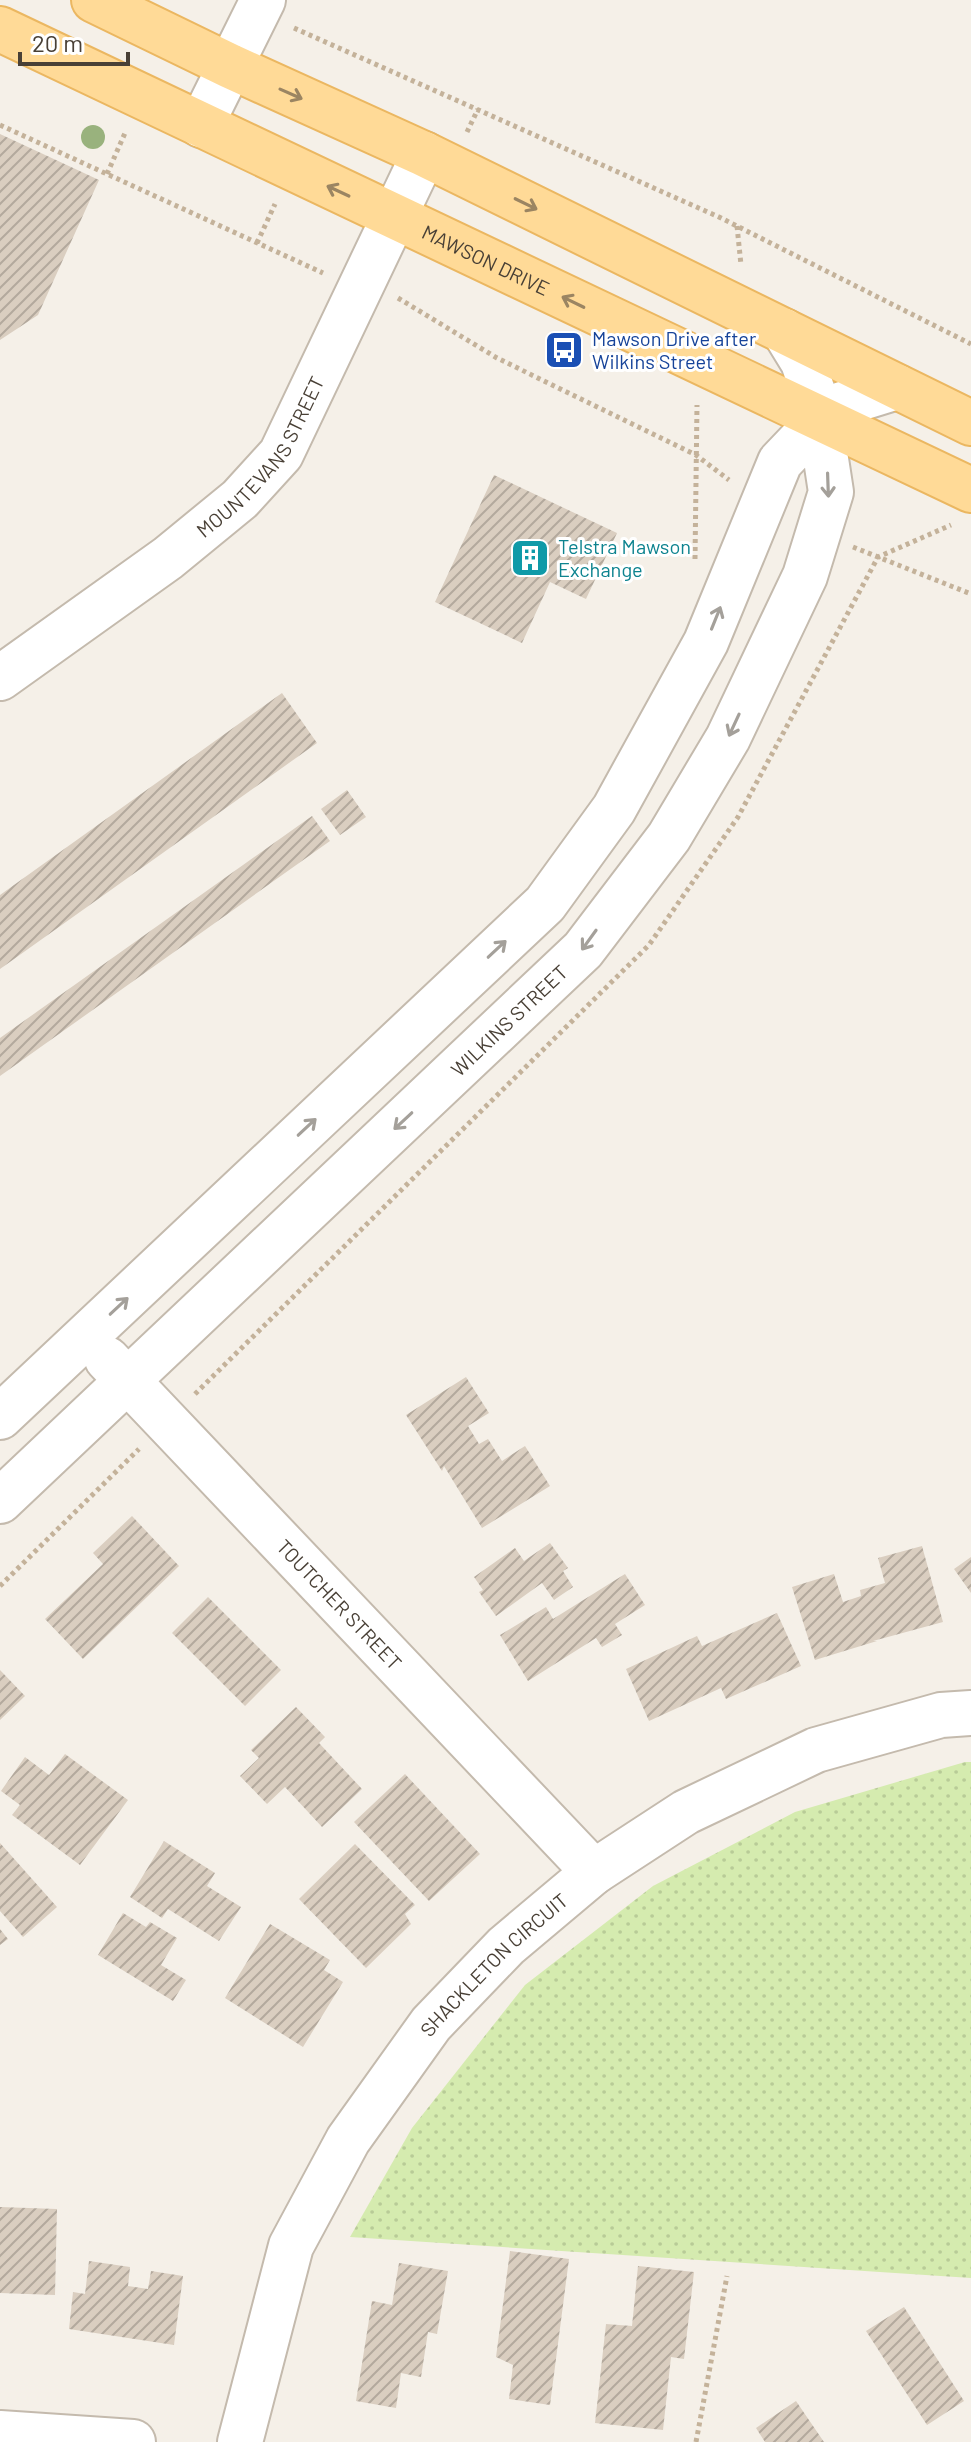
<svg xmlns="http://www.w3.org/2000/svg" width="971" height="2442" viewBox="0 0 971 2442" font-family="Barlow,sans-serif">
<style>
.park{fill:url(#park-dots)}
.building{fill:url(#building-hatch)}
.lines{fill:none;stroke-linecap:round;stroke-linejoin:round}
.minor-casing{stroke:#c4baad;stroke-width:48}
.major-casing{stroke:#ebb761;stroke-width:48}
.path{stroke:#c4b29a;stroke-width:5;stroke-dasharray:4 4;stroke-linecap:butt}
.minor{stroke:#fff;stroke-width:44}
.major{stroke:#ffda97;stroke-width:44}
.tree{fill:#99b27d}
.oneway{stroke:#9b8562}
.oneway2{stroke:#a4a09a}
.labels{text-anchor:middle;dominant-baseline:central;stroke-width:6;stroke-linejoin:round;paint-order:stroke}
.street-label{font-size:20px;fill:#494036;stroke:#fff}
.transit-label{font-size:20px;fill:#164399;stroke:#fff;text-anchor:start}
.culture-label{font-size:20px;fill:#0d838f;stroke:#fff;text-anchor:start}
</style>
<defs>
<pattern id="park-dots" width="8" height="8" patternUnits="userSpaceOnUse" patternTransform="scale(2)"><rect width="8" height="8" fill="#d5ebaf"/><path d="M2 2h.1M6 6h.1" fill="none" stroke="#b8cb97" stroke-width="1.8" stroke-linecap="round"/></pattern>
<pattern id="building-hatch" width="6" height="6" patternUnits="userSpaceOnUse" patternTransform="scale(2)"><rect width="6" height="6" fill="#dacec0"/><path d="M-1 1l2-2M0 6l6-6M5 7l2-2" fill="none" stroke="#b3a99d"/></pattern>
</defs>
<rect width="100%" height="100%" fill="#f5f0e8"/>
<path class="park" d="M965,1762H971V2278L350,2237L412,2128L525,1985L653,1886L795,1812Z"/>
<path class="building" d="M0,134L99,180L38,315L0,340Z
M494,475L617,533L586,599L550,582L522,643L435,602Z
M282,693L317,743L0,969V895Z
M347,790L366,817L340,835L321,809Z
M312,816L330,841L0,1076V1038Z
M466,1377L489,1413L468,1426L479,1444L488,1439L502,1461L525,1446L550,1486L482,1528L444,1466L442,1471L406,1415Z
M132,1516L179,1566L83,1659L45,1619L103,1564L93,1553Z
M550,1543L568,1568L563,1571L573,1587L554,1600L542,1583L496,1616L479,1592L483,1590L474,1577L515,1548L524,1561Z
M922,1546L943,1622L873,1641H877L815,1660L792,1587L834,1574L843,1602L861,1596L860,1590L885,1583L878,1558Z
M971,1557V1593L954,1569Z
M625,1574L645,1605L615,1624L622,1635L602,1647L596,1638L528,1681L500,1635L546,1607L553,1619Z
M208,1597L281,1670L245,1706L172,1633Z
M777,1613L801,1666L726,1699L721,1688L649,1721L626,1669L697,1636L702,1646Z
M0,1670L25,1696L0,1720Z
M296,1707L325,1737L319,1743L362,1789L322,1827L285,1787L267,1804L240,1776L259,1758L251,1750Z
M65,1754L128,1800L80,1865L12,1815L20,1805L1,1791L25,1757L49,1775Z
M405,1774L480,1854L429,1901L354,1822Z
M164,1841L215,1873L207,1886L241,1907L219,1941L168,1909L162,1918L130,1897Z
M0,1843L57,1907L23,1937L0,1911Z
M355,1844L415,1905L405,1914L411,1924L366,1968L299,1899Z
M123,1913L146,1927L150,1922L177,1938L161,1965L186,1980L173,2001L98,1955Z
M270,1924L330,1960L324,1970L343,1982L303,2047L225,1998Z
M0,1929L8,1939L0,1945Z
M0,2207L57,2209L55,2295L0,2293Z
M510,2251L569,2259L550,2405L509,2399L513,2365L496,2357Z
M89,2261L130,2267L128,2286L148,2289L151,2271L183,2276L174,2345L69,2329L73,2292L85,2294Z
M399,2263L448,2271L437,2334L428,2332L421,2377L401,2373L396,2408L356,2401L372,2301L392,2305Z
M638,2266L694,2272L684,2359L671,2357L663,2430L595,2423L606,2324L632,2326Z
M904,2307L964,2401L927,2425L866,2331Z
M796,2401L824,2442H765L756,2428Z"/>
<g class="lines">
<g class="minor-casing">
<g id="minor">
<path d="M201,125L263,0"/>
<path id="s1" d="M0,678L168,558L240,499L281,454L424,154"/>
<path id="s2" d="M107,1359L594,1872"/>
<path d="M0,1417L545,904L614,809L706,642L780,462L820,420L842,404L897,387"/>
<path id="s3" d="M0,1501L583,950L669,837L728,738L805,576L831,492L820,420L813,392L803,362L784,331"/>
<path d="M0,2433L133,2442"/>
<path id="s4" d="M240,2442L291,2246L348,2140L431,2024L506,1946L594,1872L686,1812L816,1750L941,1715L971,1713"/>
</g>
</g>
<g class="major-casing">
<g id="major">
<path d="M94,0L230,66L424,154L971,423"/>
<path id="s5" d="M0,29L971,490"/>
</g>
</g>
<path class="path" d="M294,28L719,217L971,344
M0,125L323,273
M467,132L478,109
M107,174L125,133
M737,226L741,265
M257,243L275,204
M398,298L497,358L696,455L729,480
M853,547L971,594
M695,559L697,405
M195,1394L649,945L738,817L878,557L951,525
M0,1586L139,1449
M696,2442L727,2276"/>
<use href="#minor" class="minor"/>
<use href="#major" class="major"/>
</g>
<circle class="tree" cx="93" cy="137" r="12"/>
<defs><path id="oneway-shaft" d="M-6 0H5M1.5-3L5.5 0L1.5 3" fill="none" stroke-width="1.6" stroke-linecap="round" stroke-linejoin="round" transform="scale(2)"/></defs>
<g class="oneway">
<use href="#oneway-shaft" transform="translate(291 94) rotate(24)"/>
<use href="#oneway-shaft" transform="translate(338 191) rotate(-155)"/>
<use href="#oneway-shaft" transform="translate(526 204) rotate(26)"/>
<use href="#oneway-shaft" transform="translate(573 302) rotate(-154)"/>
</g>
<g class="oneway2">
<use href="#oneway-shaft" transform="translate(828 485) rotate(88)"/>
<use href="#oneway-shaft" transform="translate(716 618) rotate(-68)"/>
<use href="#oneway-shaft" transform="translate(734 725) rotate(115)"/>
<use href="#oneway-shaft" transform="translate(589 940) rotate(126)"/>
<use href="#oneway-shaft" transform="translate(497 949) rotate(-43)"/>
<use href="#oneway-shaft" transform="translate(403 1121) rotate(137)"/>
<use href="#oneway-shaft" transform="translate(307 1127) rotate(-43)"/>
<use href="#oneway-shaft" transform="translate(119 1306) rotate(-43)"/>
</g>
<defs>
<g id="bus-square" transform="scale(2)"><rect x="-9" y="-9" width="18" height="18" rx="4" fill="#1a4fb4" stroke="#fff"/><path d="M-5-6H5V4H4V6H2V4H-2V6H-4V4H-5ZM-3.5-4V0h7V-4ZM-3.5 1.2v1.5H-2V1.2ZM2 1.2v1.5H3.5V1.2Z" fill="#fff"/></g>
<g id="building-square" transform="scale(2)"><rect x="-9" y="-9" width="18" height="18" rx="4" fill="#0f9aa8" stroke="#fff"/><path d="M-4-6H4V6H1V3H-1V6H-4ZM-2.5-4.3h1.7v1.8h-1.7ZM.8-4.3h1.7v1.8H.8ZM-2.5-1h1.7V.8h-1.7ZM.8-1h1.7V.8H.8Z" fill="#fff"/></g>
</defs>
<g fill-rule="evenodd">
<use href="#bus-square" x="564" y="350"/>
<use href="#building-square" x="530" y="558"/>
</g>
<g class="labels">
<g class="street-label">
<text stroke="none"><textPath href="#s5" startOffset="538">MAWSON DRIVE</textPath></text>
<text stroke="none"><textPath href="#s1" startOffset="346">MOUNTEVANS STREET</textPath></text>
<text stroke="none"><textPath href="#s3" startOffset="700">WILKINS STREET</textPath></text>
<text stroke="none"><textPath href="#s2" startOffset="338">TOUTCHER STREET</textPath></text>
<text stroke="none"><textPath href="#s4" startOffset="552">SHACKLETON CIRCUIT</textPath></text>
</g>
<g class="transit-label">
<text x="592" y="338">Mawson Drive after<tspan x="592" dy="23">Wilkins Street</tspan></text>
</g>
<g class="culture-label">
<text x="558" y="546">Telstra Mawson<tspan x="558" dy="23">Exchange</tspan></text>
</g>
</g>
<path d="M20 52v12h108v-12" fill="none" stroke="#494036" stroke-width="4"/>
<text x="32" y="52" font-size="24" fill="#494036" stroke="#ffffff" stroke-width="6" paint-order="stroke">20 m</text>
</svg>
